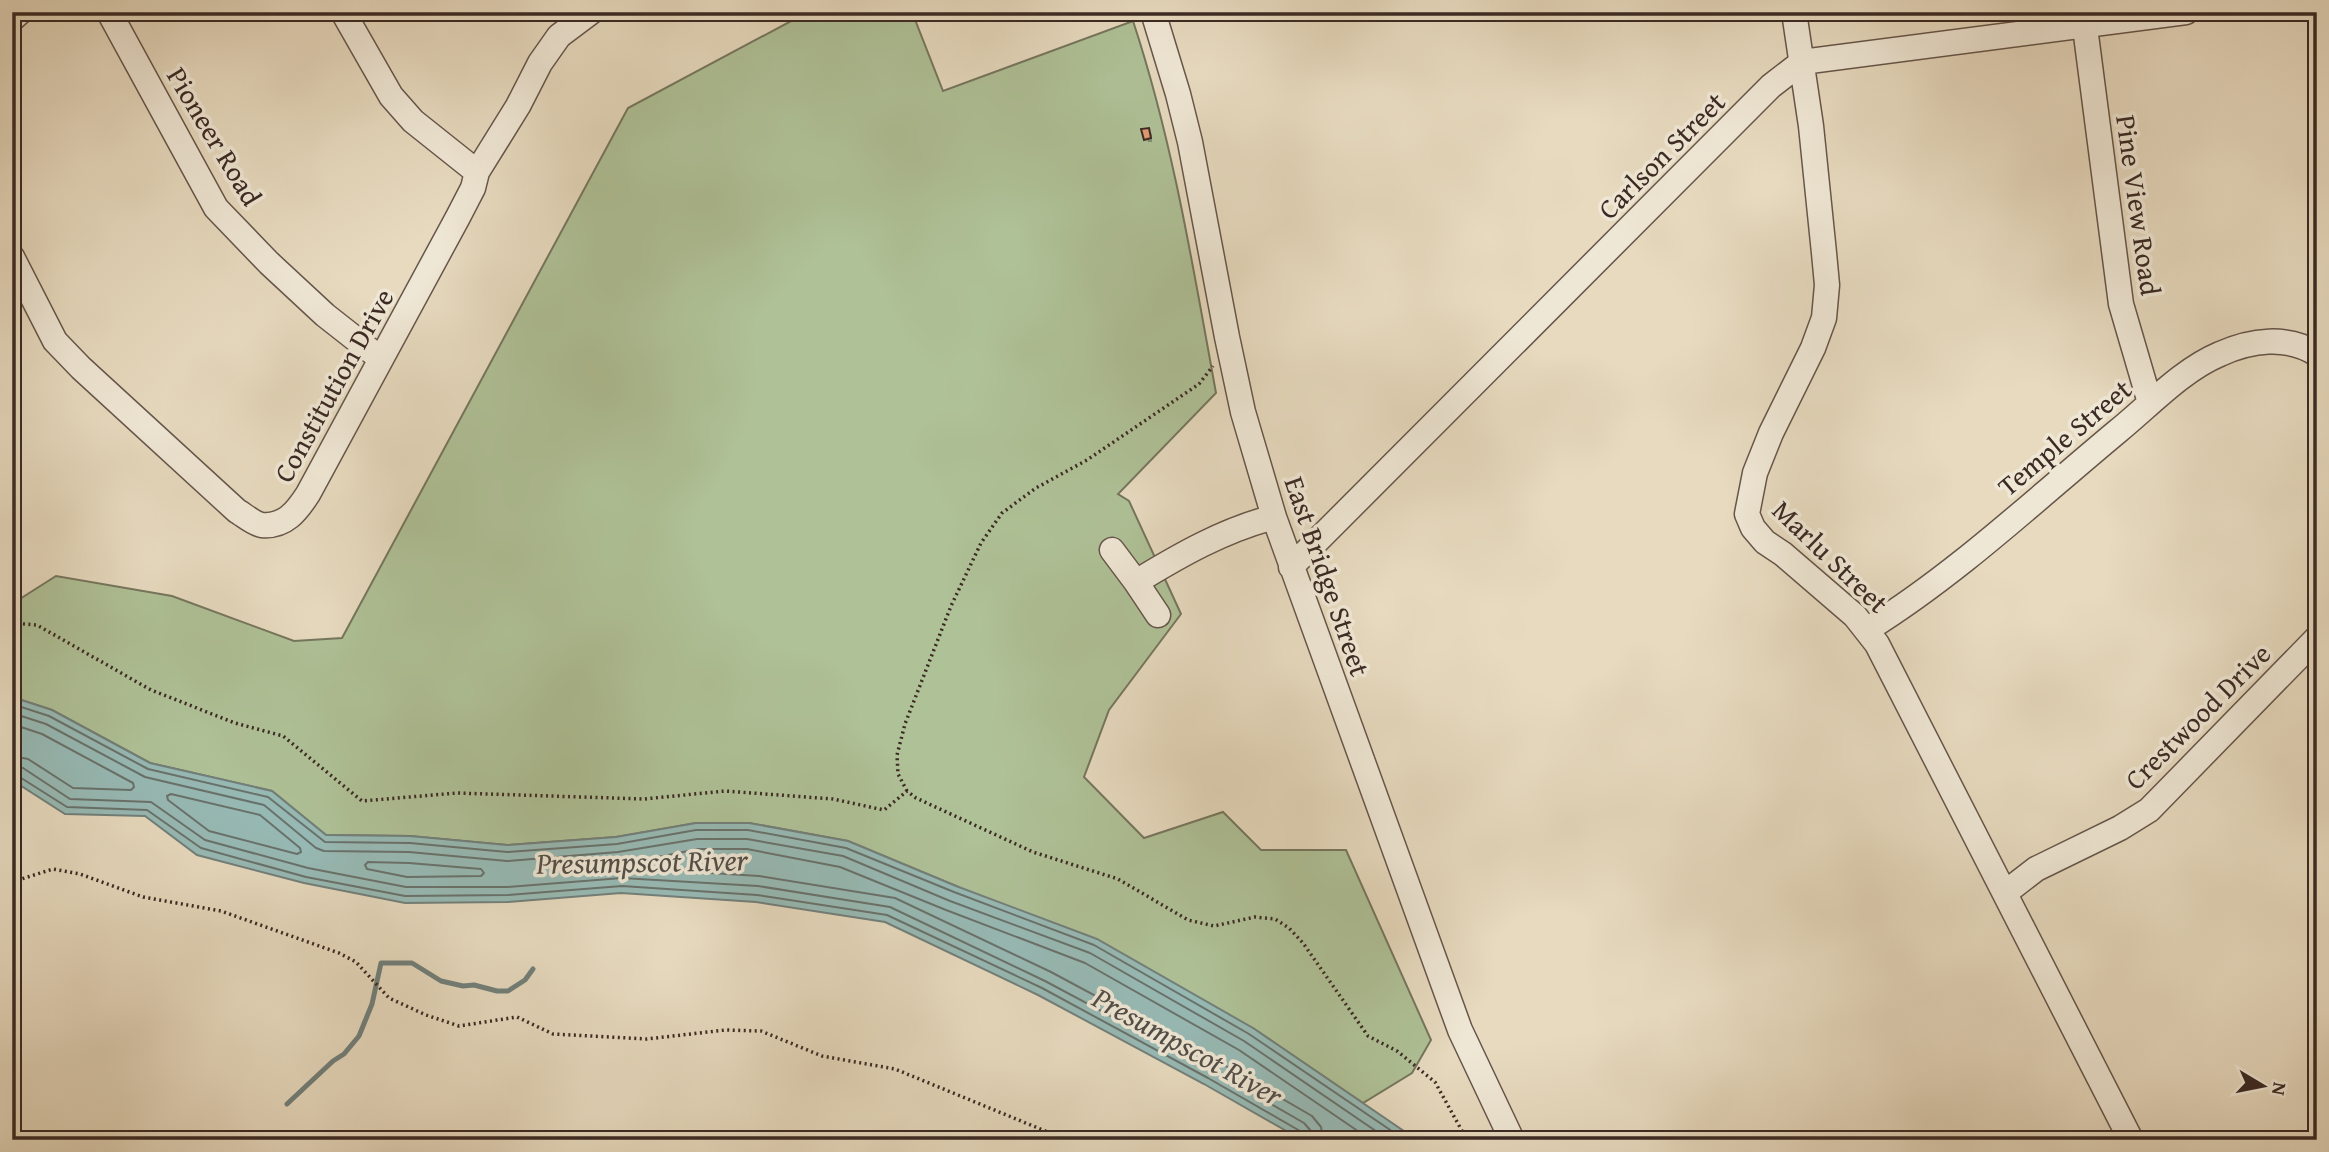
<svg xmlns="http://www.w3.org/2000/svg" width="2329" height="1152" viewBox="0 0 2329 1152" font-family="'Gentium Book Plus',serif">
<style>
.green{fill:#afc197;stroke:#75765e;stroke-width:2}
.water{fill:#97bab5;stroke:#72807b;stroke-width:2}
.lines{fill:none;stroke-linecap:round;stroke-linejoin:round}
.shore{stroke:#69726c;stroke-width:2}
.stream{stroke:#72807b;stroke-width:5}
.building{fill:#e29b74;stroke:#3b2a24;stroke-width:2;filter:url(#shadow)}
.minor-casing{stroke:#66564b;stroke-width:27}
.path{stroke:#3b2a24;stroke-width:3.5;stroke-dasharray:2 3.5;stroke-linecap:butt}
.minor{stroke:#efe7d5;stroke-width:24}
.labels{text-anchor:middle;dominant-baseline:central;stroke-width:7;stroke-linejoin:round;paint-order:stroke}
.street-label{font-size:28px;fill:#3b2a24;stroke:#efe7d5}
.water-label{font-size:30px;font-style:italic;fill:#524e48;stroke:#efe7d5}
</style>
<defs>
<filter id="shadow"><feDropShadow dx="6" dy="6" stdDeviation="0" flood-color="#0004"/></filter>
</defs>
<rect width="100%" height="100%" fill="#e7dabf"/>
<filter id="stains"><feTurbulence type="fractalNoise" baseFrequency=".00286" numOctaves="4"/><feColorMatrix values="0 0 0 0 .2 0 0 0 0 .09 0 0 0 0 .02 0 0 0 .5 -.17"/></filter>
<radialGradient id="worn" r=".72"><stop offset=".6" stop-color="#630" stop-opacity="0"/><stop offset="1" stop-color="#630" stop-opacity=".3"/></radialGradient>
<path class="green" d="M808,12H912L943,91L1133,21C1173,142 1193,267 1216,393L1118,494L1129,501L1181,614L1109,710L1084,777L1144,838L1223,812L1261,850H1346L1431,1040L1412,1073L1363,1103L1253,1028L956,886L848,841L749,823H696L616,837L507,845L410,836L326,835L272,791L150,763L52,710L12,697V604L56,576L172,596L294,641L342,638L628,108Z"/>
<path class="water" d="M12,697L52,710L150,763L272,791L326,835L410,836L507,845L616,837L696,823H749L848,841L956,886L1097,939L1253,1028L1417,1140H1302L1204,1084L1038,995L885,922L756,902L621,893L508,902L405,903L304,883L197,855L145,816L65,814L12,780Z"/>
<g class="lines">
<path class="shore" d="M12,704L49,716L148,769L268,797L325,842L410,843L507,852L617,844L696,830H748L846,848L954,892L1094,945L1249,1034L1405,1140
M12,713L46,724L145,777L264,805L316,848L324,851L409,852L507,861L618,852L697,839H747L843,856L950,901L1090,953L1244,1041L1389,1140
M12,724L42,734L133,783L134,787L131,790L73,788L28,759L12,756
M12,766L23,768L70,799L151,802L205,840L308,868L406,887H507L622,878L758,886L890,907L1045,981L1212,1070L1304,1123L1311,1131L1312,1140
M12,775L18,776L67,807L147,810L201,848L306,877L405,896L508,895L622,886L757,895L887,915L1042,988L1208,1078L1300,1131L1304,1140
M171,794L260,815L300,848L301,852L297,854L209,831L168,800L167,796Z
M368,862L409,863L481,869L484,873L481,876L407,877L367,869L365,865Z
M1323,1140L1321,1127L1312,1116L1217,1061L1051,972L895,898L759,876L631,868L628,863L698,849H747L840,867L946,910L1085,963L1239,1050L1371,1140"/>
<path class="stream" d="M2317,1065L2311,1084L2317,1093
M287,1104L333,1061L344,1054L359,1036L372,1004L381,963H412L441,981L463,986L474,985L497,991H508L525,980L533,969"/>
</g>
<path class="building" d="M1149,128L1151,138L1144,140L1141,129Z"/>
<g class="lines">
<g class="minor-casing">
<path id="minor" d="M109,12L216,208L269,263L325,315L381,359
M343,12L391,96L413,121L477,172
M1153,12L1178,94L1190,142L1227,337L1243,412L1274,517L1460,1030L1512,1140
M1794,12L1811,126L1824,253L1827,285L1824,318L1813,348L1771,433L1755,473L1747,514L1753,528L1765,542L1783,554L1855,616L1877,644L2131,1140
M2083,12L2121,304L2150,403
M12,19L20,12
M12,257L55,341L81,368L237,511C244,515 254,524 262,525C285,527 297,511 308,494L458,217L473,188L477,172L518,106L540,63L559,36L591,12
M1112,550L1136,582
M1291,567L1771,86L1802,62L2186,12
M1158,615L1136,582C1180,555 1224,530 1274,517
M1868,629C1958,573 2036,499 2118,431C2150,405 2182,370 2220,354C2251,340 2287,335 2317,354
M2005,893L2036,869L2120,828L2149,810L2317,638"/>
</g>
<path class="path" d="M12,623L37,625L151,690L235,723L283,736L362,801L457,793L644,799L725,791L833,799L884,810L907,791L916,798L1033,852L1118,879L1188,920L1214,926L1255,917L1275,919L1289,928L1303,943L1368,1036L1397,1051L1435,1082L1467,1140
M907,791L898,774L897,755L905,724L951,606L981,543L1002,513L1036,488L1087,460L1199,384L1213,366
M12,882L53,869L80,874L143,897L221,911L339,953L356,962L389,998L426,1015L459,1026L517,1017L553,1034L647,1039L725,1030L761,1031L822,1056L895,1069L1067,1140"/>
<use href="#minor" class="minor"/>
</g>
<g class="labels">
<g class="street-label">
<text transform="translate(215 136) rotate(59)">Pioneer Road</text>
<text transform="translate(1661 155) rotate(-45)">Carlson Street</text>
<text transform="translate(2139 205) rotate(82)">Pine View Road</text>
<text transform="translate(333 385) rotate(-61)">Constitution Drive</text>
<text transform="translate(2064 437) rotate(-40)">Temple Street</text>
<text transform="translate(1831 556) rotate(44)">Marlu Street</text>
<text transform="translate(1328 576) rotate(71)">East Bridge Street</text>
<text transform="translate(2197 716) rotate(-45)">Crestwood Drive</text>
</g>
<g class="water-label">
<text transform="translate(642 861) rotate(-1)">Presumpscot River</text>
<text transform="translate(1188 1046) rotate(29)">Presumpscot River</text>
</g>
</g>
<rect width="2329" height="1152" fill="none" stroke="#e7dabf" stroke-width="42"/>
<rect x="14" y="14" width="2301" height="1124" fill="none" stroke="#3b2a24" stroke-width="3.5"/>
<rect x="21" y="21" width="2287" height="1110" fill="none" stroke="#3b2a24" stroke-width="2"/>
<g transform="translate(2263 1086) rotate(100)" stroke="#efe7d5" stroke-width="5" paint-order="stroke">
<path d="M0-5L12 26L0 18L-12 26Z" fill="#3b2a24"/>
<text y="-10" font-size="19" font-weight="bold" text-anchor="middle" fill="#3b2a24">N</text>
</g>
<rect width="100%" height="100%" filter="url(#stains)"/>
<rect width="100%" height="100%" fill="url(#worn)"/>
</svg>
